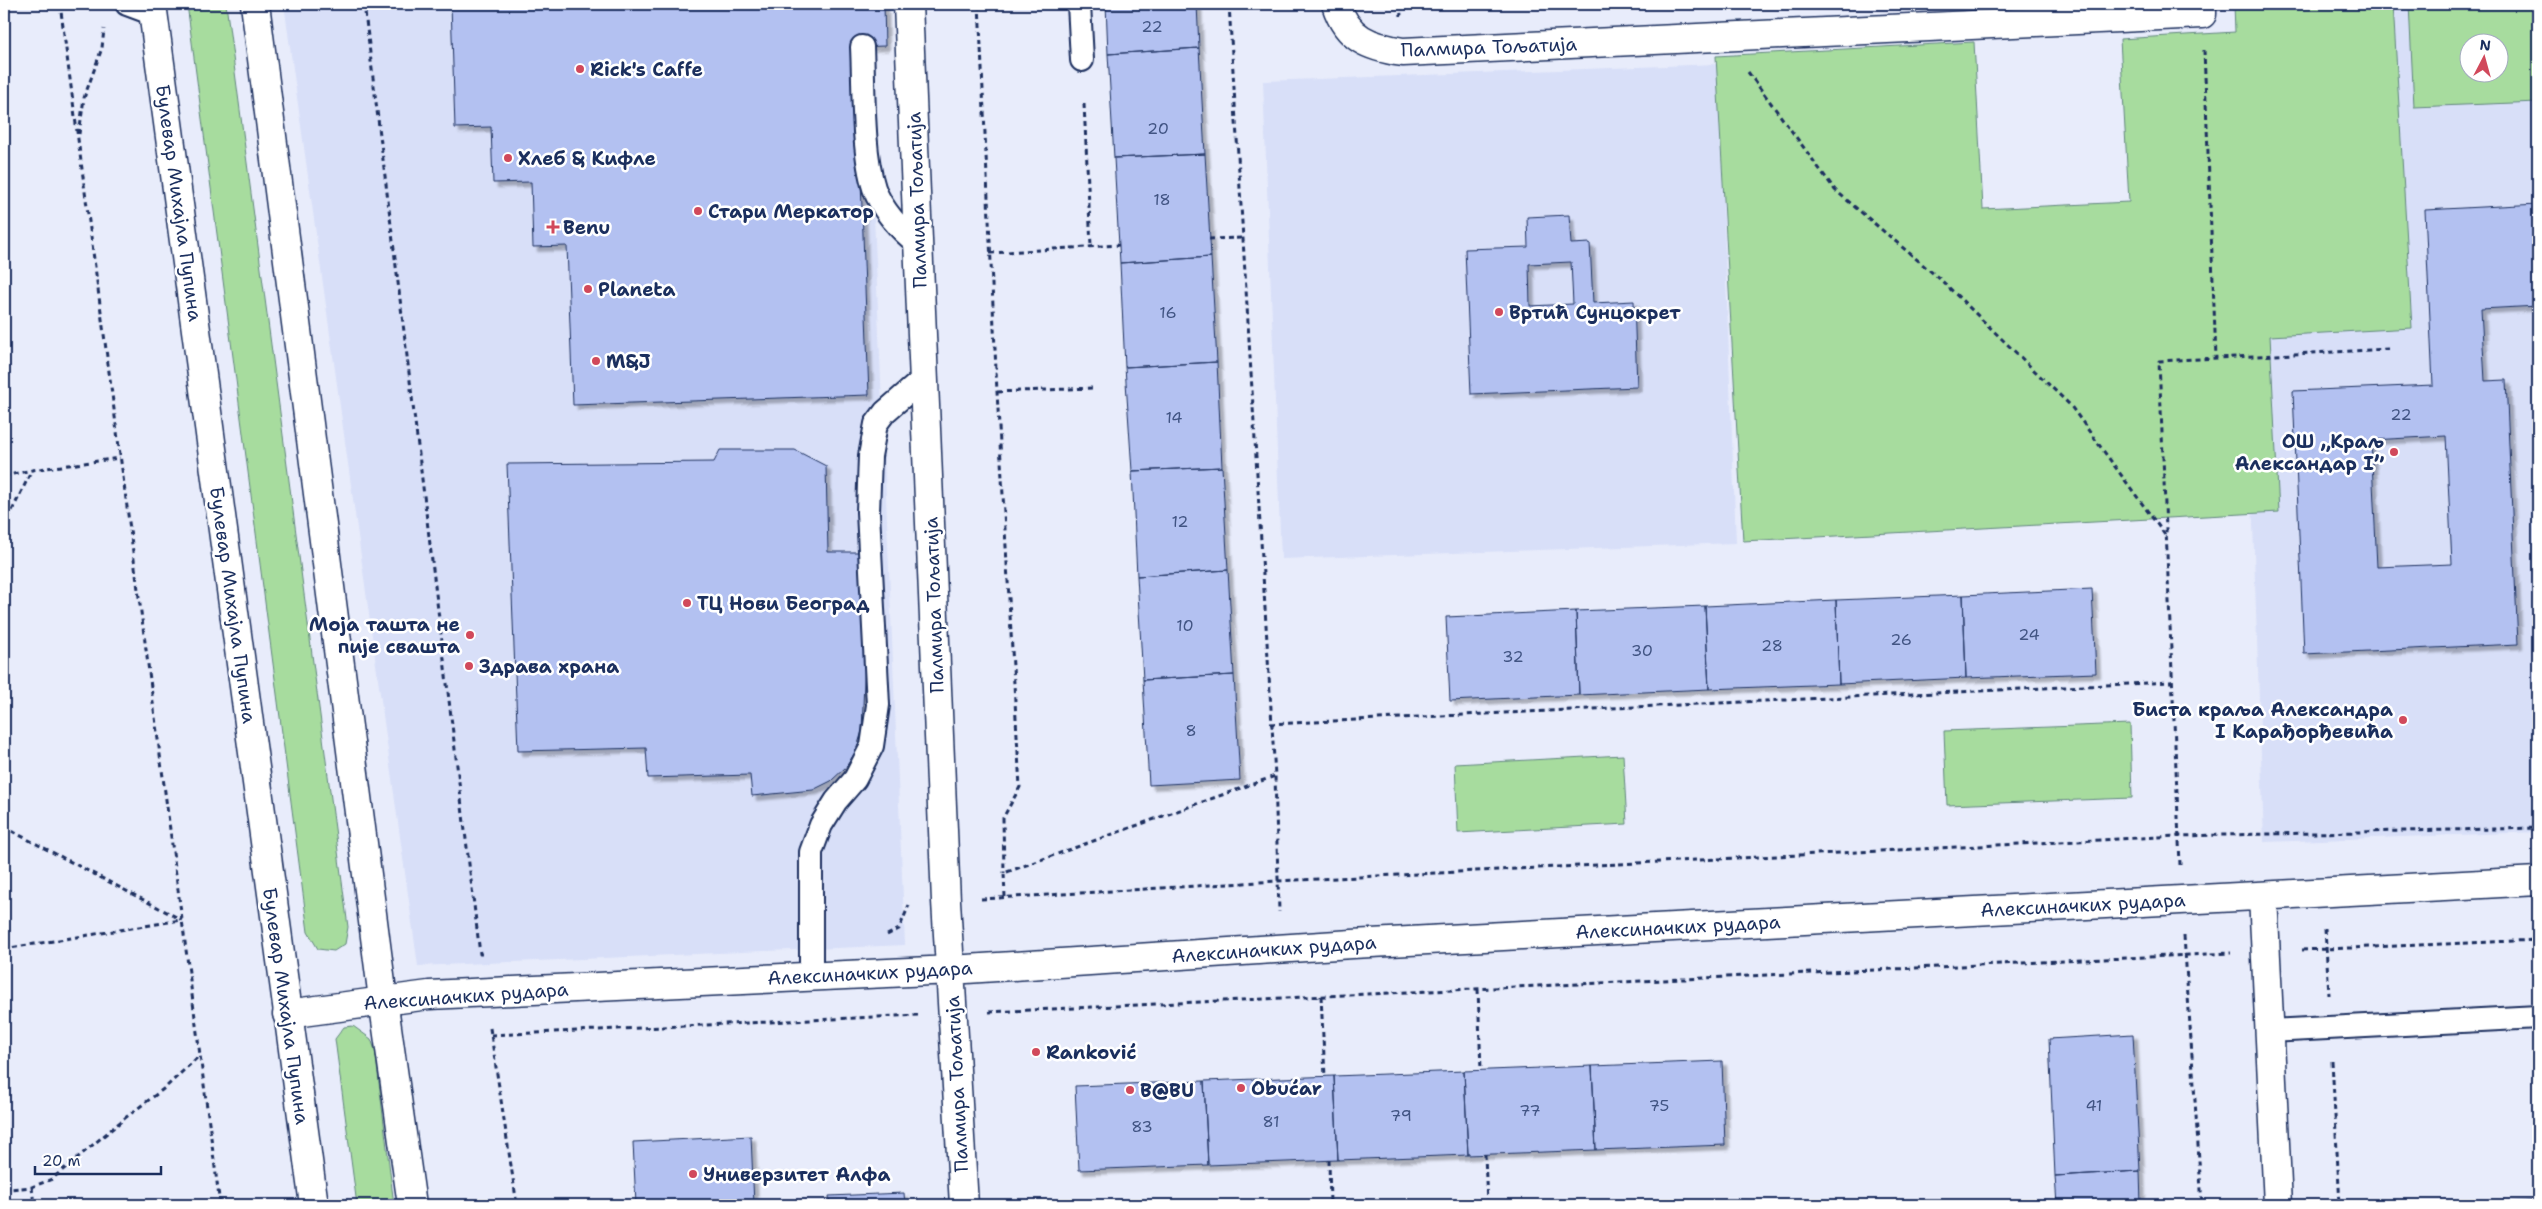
<svg xmlns="http://www.w3.org/2000/svg" width="2542" height="1209" viewBox="0 0 2542 1209" font-family="'Shantell Sans',sans-serif">
<style>
.built{fill:#d8dff8;fill-rule:evenodd}
.green{fill:#a7dc9e;stroke:#61867e;fill-rule:evenodd}
.building{fill:#b3c1f1;stroke:#1b2f5e;fill-rule:evenodd;filter:url(#shadow)}
.lines{fill:none;stroke-linecap:round;stroke-linejoin:round}
.service-casing{stroke:#1b2f5e;stroke-width:26}
.minor-casing{stroke:#1b2f5e;stroke-width:31}
.secondary-casing{stroke:#1b2f5e;stroke-width:31}
.path{stroke:#1b2f5e;stroke-width:3;stroke-dasharray:5 4;stroke-linecap:butt}
.service{stroke:#fff;stroke-width:22}
.minor{stroke:#fff;stroke-width:28}
.secondary{stroke:#fff;stroke-width:28}
.poi-dot{fill:#d1495b;stroke:#fff;stroke-width:2}
.labels{text-anchor:middle;dominant-baseline:central;stroke-width:5;stroke-linejoin:round;paint-order:stroke}
.number-label{font-size:16px;fill:#415483}
.street-label{font-size:19px;fill:#1b2f5e;stroke:#fff}
.poi-label{font-size:19px;font-weight:bold;fill:#1b2f5e;stroke:#fff;text-anchor:start}
</style>
<defs>
<filter id="shadow"><feDropShadow dx="4.5" dy="4.5" stdDeviation="1" flood-color="#0004"/></filter>
</defs>
<rect width="100%" height="100%" fill="#e8ecfb"/>
<filter id="ink" filterUnits="userSpaceOnUse"><feTurbulence type="fractalNoise" baseFrequency=".02" numOctaves="2"/><feDisplacementMap in="SourceGraphic" scale="10" xChannelSelector="R" yChannelSelector="G"/><feConvolveMatrix kernelMatrix="1 2 1 2 8 2 1 2 1" color-interpolation-filters="sRGB"/></filter>
<g filter="url(#ink)">
<path class="built" d="M284,4H865L905,945L418,966Z
M2233,4H2538V832L2264,842L2236,32ZM2470,42H2500V72H2470Z
M1718,64L1736,543L1281,559L1263,81Z"/>
<path class="green" d="M187,4H226L348,927L345,944L334,951L318,949L308,932Z
M2234,4H2393L2412,328L2270,336L2279,512L1743,541L1716,56L1974,42L1983,209L2129,202L2120,39L2235,32Z
M2409,4H2538V102L2414,107ZM2470,42H2500V72H2470Z
M2130,724L2132,798L1947,805L1944,731Z
M1623,755L1627,824L1458,833L1455,764Z
M353,1026L371,1039L375,1050L394,1205H357L335,1039L344,1027Z"/>
<path class="building" d="M451,4H884L885,46L856,47L869,395L573,405L567,246L533,247L531,182L493,183L491,127L455,128Z
M1106,4H1197L1199,48L1108,54Z
M1199,48L1205,154L1114,158L1108,54Z
M1205,154L1211,257L1120,263L1114,158Z
M2538,204V306L2481,309L2485,381L2506,380L2518,644L2304,654L2293,391L2433,385L2425,210ZM2446,436L2452,564L2377,567L2371,440Z
M1569,215L1571,244L1590,243L1593,303L1634,301L1637,387L1471,394L1465,249L1528,247L1527,217ZM1571,262L1573,304L1530,306L1529,264Z
M1211,257L1217,362L1125,367L1120,263Z
M1217,362L1222,467L1132,471L1125,367Z
M720,450H795L826,466L828,552H860L865,655L862,731L856,751L846,767L831,781L813,790L752,796L750,775L648,778L646,748L518,751L507,464L714,462Z
M1222,467L1228,570L1137,576L1132,471Z
M1228,570L1234,675L1143,680L1137,576Z
M2092,589L2096,673L1966,678L1963,595Z
M1963,595L1966,678L1839,684L1836,600Z
M1836,600L1839,684L1709,689L1705,606Z
M1705,606L1709,689L1579,695L1576,611Z
M1576,611L1579,695L1450,701L1446,617Z
M1234,675L1240,780L1149,785L1143,680Z
M2133,1034L2140,1171L2055,1176L2049,1039Z
M1722,1061L1725,1145L1596,1150L1592,1066Z
M1592,1066L1596,1150L1468,1155L1464,1071Z
M1464,1071L1468,1155L1338,1160L1334,1076Z
M1334,1076L1338,1160L1208,1165L1204,1081Z
M1204,1081L1208,1165L1079,1170L1075,1086Z
M751,1136L754,1205H636L633,1142Z
M2140,1171L2141,1205H2057L2055,1176Z
M904,1193L905,1205H830L829,1196Z
M2534,1201V1205H2453Z"/>
<g class="lines">
<g class="service-casing">
<path id="service" d="M127,4L154,14
M1079,4L1082,60
M862,47C864,87 862,151 874,188C881,209 901,231 918,244
M811,977V852L821,825L836,801L855,779L872,746L878,705L868,512L870,456L876,424L885,412L924,378
M2270,1031L2538,1017"/>
</g>
<g class="minor-casing">
<path id="minor" d="M908,4L946,901L964,1205
M1336,4C1347,39 1370,47 1403,52L2202,14V4
M2263,896L2278,1205
M287,1014L429,995L951,970L1352,944L2538,881"/>
</g>
<g class="secondary-casing">
<path id="secondary" d="M152,4L314,1205
M255,4L383,999L412,1205"/>
</g>
<path class="path" d="M60,4L220,1205
M364,4L480,954H483
M979,4L997,392L1020,787L1003,818L1004,873
M1229,4L1275,776L1279,912
M1400,4L1401,16
M2204,50L2216,358
M1748,72L1835,190L1941,280L2070,405L2165,535
M1084,104L1091,246
M79,134L84,98L102,48L104,29
M1209,239L1242,238
M990,253L1119,245
M997,392L1092,388
M4,476L32,470L120,458
M4,527L32,470
M1270,724L2171,682
M4,827L182,920
M2180,865L2159,361L2390,349
M1005,897L1004,873L1275,776
M981,899L1277,881L2179,836L2538,828
M2325,929L2329,995
M887,935L899,929L909,905
M2184,936L2202,1205
M4,949L181,920
M2302,950L2538,940
M1478,989L1481,1070
M1321,996L1325,1077
M989,1012L2231,953
M490,1028L517,1205
M491,1035L918,1015
M2332,1061L2340,1205
M1485,1154L1487,1205
M1329,1160L1330,1205
M4,1187L9,1189L32,1187L52,1179L125,1118L166,1087L199,1056
M32,1187L34,1205"/>
<use href="#service" class="service"/>
<use href="#minor" class="minor"/>
<use href="#secondary" class="secondary"/>
</g>
</g>
<g class="poi-dot">
<circle cx="580" cy="69" r="5"/>
<circle cx="508" cy="158" r="5"/>
<circle cx="698" cy="211" r="5"/>
<path d="M550.5 219.5h5v5h5v5h-5v5h-5v-5h-5v-5h5z"/>
<circle cx="588" cy="289" r="5"/>
<circle cx="1499" cy="312" r="5"/>
<circle cx="596" cy="361" r="5"/>
<circle cx="2394" cy="452" r="5"/>
<circle cx="687" cy="603" r="5"/>
<circle cx="470" cy="635" r="5"/>
<circle cx="469" cy="666" r="5"/>
<circle cx="2403" cy="720" r="5"/>
<circle cx="1036" cy="1052" r="5"/>
<circle cx="1241" cy="1088" r="5"/>
<circle cx="1130" cy="1090" r="5"/>
<circle cx="693" cy="1174" r="5"/>
</g>
<g class="labels">
<g class="number-label">
<text x="1152" y="26">22</text>
<text x="1158" y="128">20</text>
<text x="1162" y="199">18</text>
<text x="1168" y="312">16</text>
<text x="2401" y="414">22</text>
<text x="1174" y="417">14</text>
<text x="1180" y="521">12</text>
<text x="1185" y="625">10</text>
<text x="2029" y="634">24</text>
<text x="1901" y="639">26</text>
<text x="1772" y="645">28</text>
<text x="1642" y="650">30</text>
<text x="1513" y="656">32</text>
<text x="1191" y="730">8</text>
<text x="1659" y="1105">75</text>
<text x="2094" y="1105">41</text>
<text x="1530" y="1110">77</text>
<text x="1401" y="1115">79</text>
<text x="1271" y="1121">81</text>
<text x="1142" y="1126">83</text>
</g>
<g class="street-label">
<text transform="translate(1489 47) rotate(-2)">Палмира Тољатија</text>
<text transform="translate(917 200) rotate(-92)">Палмира Тољатија</text>
<text transform="translate(179 203) rotate(82)">Булевар Михајла Пупина</text>
<text transform="translate(233 605) rotate(82)">Булевар Михајла Пупина</text>
<text transform="translate(934 605) rotate(-92)">Палмира Тољатија</text>
<text transform="translate(2083 905) rotate(-3)">Алексиначких рудара</text>
<text transform="translate(1678 927) rotate(-3)">Алексиначких рудара</text>
<text transform="translate(1274 949) rotate(-4)">Алексиначких рудара</text>
<text transform="translate(870 973) rotate(-3)">Алексиначких рудара</text>
<text transform="translate(466 996) rotate(-4)">Алексиначких рудара</text>
<text transform="translate(286 1006) rotate(82)">Булевар Михајла Пупина</text>
<text transform="translate(957 1084) rotate(-93)">Палмира Тољатија</text>
</g>
<g class="poi-label">
<text x="590" y="69">Rick's Caffe</text>
<text x="518" y="158">Хлеб &amp; Кифле</text>
<text x="708" y="211">Стари Меркатор</text>
<text x="563" y="227">Benu</text>
<text x="598" y="289">Planeta</text>
<text x="1509" y="312">Вртић Сунцокрет</text>
<text x="606" y="361">M&amp;J</text>
<text x="2384" y="441" text-anchor="end">ОШ „Краљ<tspan x="2384" dy="22">Александар I”</tspan></text>
<text x="697" y="603">ТЦ Нови Београд</text>
<text x="460" y="624" text-anchor="end">Моја ташта не<tspan x="460" dy="22">пије свашта</tspan></text>
<text x="479" y="666">Здрава храна</text>
<text x="2393" y="709" text-anchor="end">Биста краља Александра<tspan x="2393" dy="22">I Карађорђевића</tspan></text>
<text x="1046" y="1052">Ranković</text>
<text x="1251" y="1088">Obućar</text>
<text x="1140" y="1090">B@BU</text>
<text x="703" y="1174">Универзитет Алфа</text>
</g>
</g>
<rect width="2542" height="1209" fill="none" stroke="#fff" stroke-width="20"/>
<rect x="10" y="10" width="2522" height="1189" fill="none" stroke="#1b2f5e" stroke-width="2" filter="url(#ink)"/>
<g transform="translate(2484 58) rotate(6)"><circle r="24" fill="#ffffff" stroke="#a4acbf"/>
<path d="M0-4L9 19L0 12L-9 19Z" fill="#d1495b"/>
<text y="-8" font-size="14" font-weight="bold" text-anchor="middle" fill="#1b2f5e">N</text>
</g>
<path d="M35 1166v8h126v-8" fill="none" stroke="#1b2f5e" stroke-width="2.5"/>
<text x="42" y="1166" font-size="15" fill="#1b2f5e" stroke="#ffffff" stroke-width="4" paint-order="stroke">20 m</text>
</svg>
